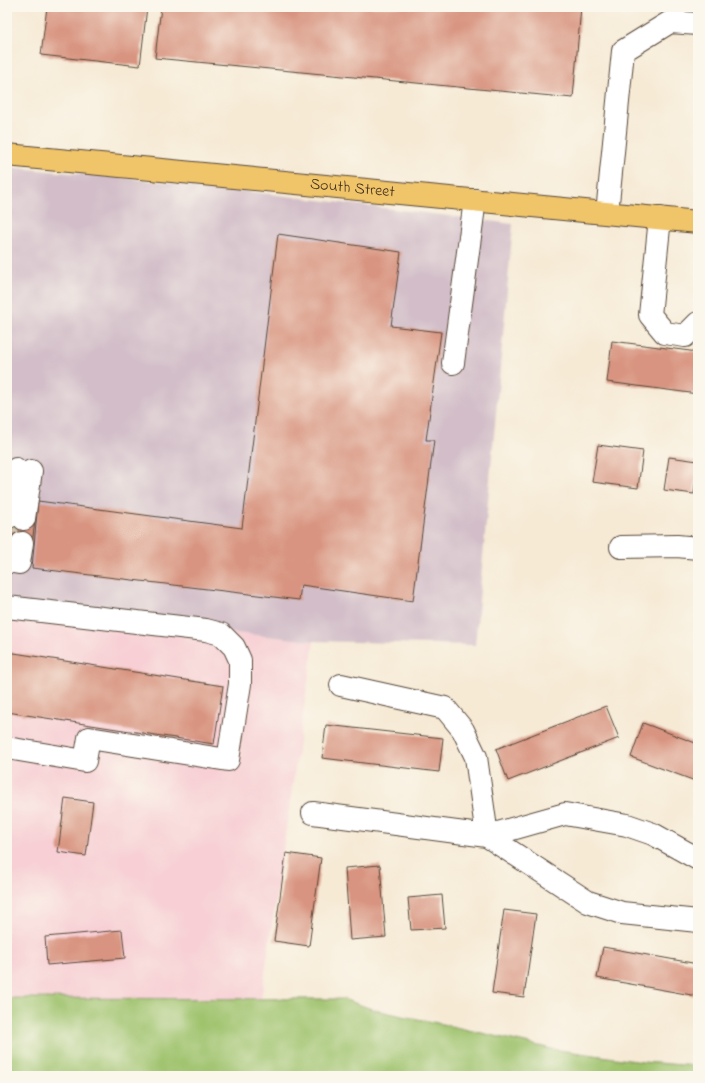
<svg xmlns="http://www.w3.org/2000/svg" width="705" height="1083" viewBox="0 0 705 1083" font-family="'Indie Flower',sans-serif">
<style>
.built{fill:#f7cfd4}
.industrial{fill:#d2bdc8}
.green{fill:#9ec26c;stroke:#6c7645}
.building{fill:#d89480}
.lines{fill:none;stroke-linecap:round;stroke-linejoin:round}
.minor-tunnel{stroke:#d1c4b0;stroke-width:22;stroke-dasharray:22 11;stroke-linecap:butt}
.minor-casing{stroke:#574739;stroke-width:24}
.major-casing{stroke:#574739;stroke-width:24}
.minor{stroke:#fff;stroke-width:22}
.major{stroke:#f0c469;stroke-width:22}
.labels{text-anchor:middle;dominant-baseline:central;stroke-width:3.5;stroke-linejoin:round;paint-order:stroke}
.street-label{font-size:16px;fill:#3b2a1e;stroke:#fbf7ec}
</style>
<rect width="100%" height="100%" fill="#fbf7ec"/>
<filter id="ink" filterUnits="userSpaceOnUse"><feTurbulence type="fractalNoise" baseFrequency=".025" numOctaves="2"/><feDisplacementMap in="SourceGraphic" scale="8" xChannelSelector="R" yChannelSelector="G"/><feConvolveMatrix kernelMatrix="1 2 1 2 8 2 1 2 1" color-interpolation-filters="sRGB"/></filter>
<filter id="wash" filterUnits="userSpaceOnUse"><feTurbulence type="fractalNoise" baseFrequency=".012" numOctaves="4" result="noise"/><feDisplacementMap in="SourceGraphic" scale="16" xChannelSelector="R" yChannelSelector="G"/><feGaussianBlur stdDeviation="0.9" result="paint"/><feColorMatrix in="noise" values="0 0 0 0 0 0 0 0 0 0 0 0 0 0 0 0 0 1.4 0 .05"/><feComposite in="paint" operator="in"/></filter>
<g filter="url(#wash)">
<rect width="100%" height="100%" fill="#f6ead5"/>
<path class="built" d="M7,610L314,641L261,999L7,998Z"/>
<path class="industrial" d="M7,167L204,186L513,224L475,645L314,641L7,610Z"/>
<path class="green" d="M7,998L343,999L372,1009L402,1016L433,1022L552,1049L643,1062L698,1066V1076H7Z"/>
<g id="blocks">
<path class="building" d="M47,7H147L140,66L41,55Z
M161,7H581L573,98L155,58Z
M278,234L401,252L391,326L441,332L426,440H434L413,601L301,585L299,600L32,568L38,501L242,528Z
M612,341L698,352V394L607,382Z
M598,445L643,451L638,488L592,482Z
M669,457L698,461L694,494L664,490Z
M7,517L35,520L32,544L7,541Z
M8,652L223,686L214,744L7,712Z
M606,706L619,738L508,781L496,749Z
M643,723L698,744V782L631,757Z
M326,725L443,738L439,772L322,758Z
M65,798L93,802L86,856L58,852Z
M286,853L321,858L309,946L274,941Z
M380,865L386,937L350,940L345,868Z
M442,895L445,928L411,930L408,898Z
M504,910L536,914L524,997L492,993Z
M122,930L125,958L47,965L45,937Z
M603,947L698,964L697,996L597,978Z"/>
</g>
</g>
<g filter="url(#ink)">
<use href="#blocks" fill-opacity="0" stroke="#574739" stroke-width="1"/>
<g class="lines">
<path class="minor-tunnel" d="M7,532L9,517"/>
<g class="minor-casing">
<path id="minor" d="M607,213L623,51L670,22L698,24
M660,218L650,315L665,333L685,336L698,323
M453,363L475,200
M9,517L16,469
M24,519L31,471
M621,547L677,546L698,548
M7,561L19,563L22,543
M7,607L206,630L221,634L234,647L240,660V684L228,760L89,738L85,761L7,748
M341,685L445,708L463,730L476,757L487,836L588,902L622,913L698,921
M313,813L487,836L565,814L627,825L653,834L698,859"/>
</g>
<g class="major-casing">
<g id="major">
<path id="s1" d="M7,155L698,222"/>
</g>
</g>
<use href="#minor" class="minor"/>
<use href="#major" class="major"/>
</g>
</g>
<g class="labels">
<g class="street-label">
<text stroke="none"><textPath href="#s1" startOffset="347">South Street</textPath></text>
</g>
</g>
<rect width="705" height="1083" fill="none" stroke="#fbf7ec" stroke-width="24"/>
</svg>
